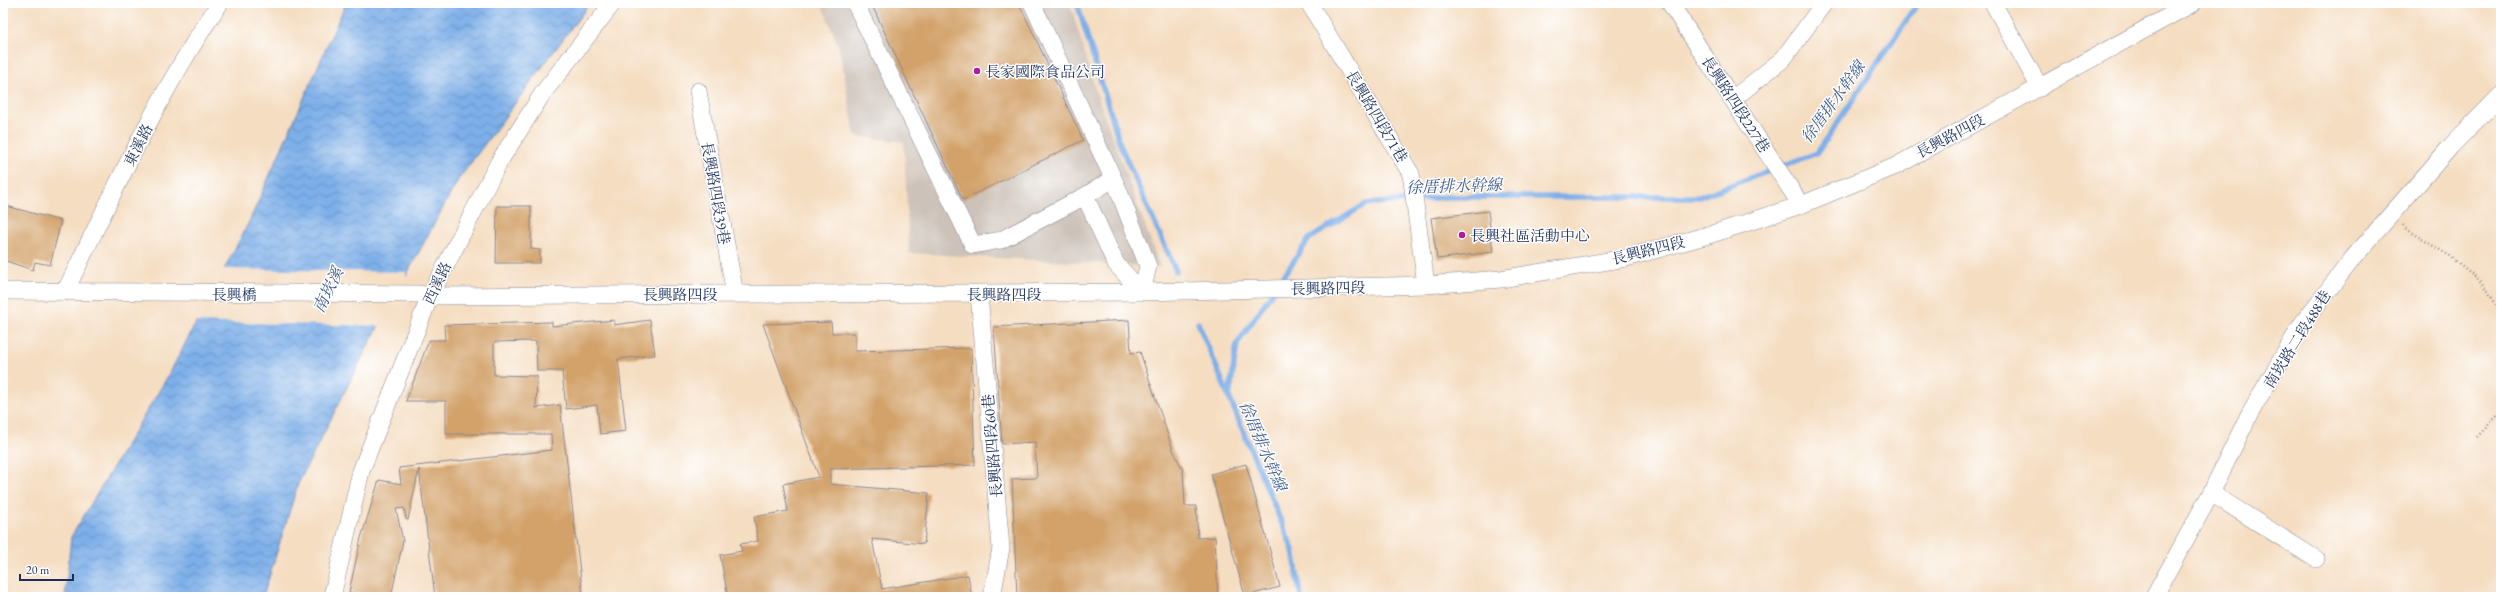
<svg xmlns="http://www.w3.org/2000/svg" width="2504" height="600" viewBox="0 0 2504 600" font-family="'EB Garamond','Noto Serif TC',serif">
<style>
.industrial{fill:#cdc2b9}
.water{fill:url(#water-waves);stroke:#4c6fa4}
.pier{fill:#f5ddc1}
.lines{fill:none;stroke-linecap:round;stroke-linejoin:round}
.stream{stroke:#7dafe9;stroke-width:5.5}
.building{fill:#d3a26a}
.minor-casing{stroke:#888690;stroke-width:18}
.path{stroke:#888690;stroke-width:2.5;stroke-dasharray:1 3;stroke-linecap:butt}
.minor{stroke:#fff;stroke-width:17}
.poi-dot{fill:#b5179e;stroke:#fff;stroke-width:1.5}
.labels{text-anchor:middle;dominant-baseline:central;stroke-width:3;stroke-linejoin:round;paint-order:stroke}
.poi-label{font-size:15px;fill:#1b2f5e;stroke:#fff;text-anchor:start}
.street-label{font-size:15px;fill:#1b2f5e;stroke:#fff}
.water-label{font-size:16px;font-style:italic;fill:#3d5c8f;stroke:#fff}
</style>
<defs>
<pattern id="water-waves" width="16" height="10" patternUnits="userSpaceOnUse"><rect width="16" height="10" fill="#7dafe9"/><path d="M0 5q4-4 8 0t8 0" fill="none" stroke="#668fc0"/></pattern>
</defs>
<rect width="100%" height="100%" fill="#fff"/>
<filter id="ink" filterUnits="userSpaceOnUse"><feTurbulence type="fractalNoise" baseFrequency=".025" numOctaves="2"/><feDisplacementMap in="SourceGraphic" scale="8" xChannelSelector="R" yChannelSelector="G"/><feConvolveMatrix kernelMatrix="1 2 1 2 8 2 1 2 1" color-interpolation-filters="sRGB"/></filter>
<filter id="wash" filterUnits="userSpaceOnUse"><feTurbulence type="fractalNoise" baseFrequency=".012" numOctaves="4" result="noise"/><feDisplacementMap in="SourceGraphic" scale="16" xChannelSelector="R" yChannelSelector="G"/><feGaussianBlur stdDeviation="0.9" result="paint"/><feColorMatrix in="noise" values="0 0 0 0 0 0 0 0 0 0 0 0 0 0 0 0 0 1.4 0 .05"/><feComposite in="paint" operator="in"/></filter>
<g filter="url(#wash)">
<rect width="100%" height="100%" fill="#f5ddc1"/>
<path class="industrial" d="M821,3H1070L1096,92L1160,267L909,253L904,142L855,136L839,47Z"/>
<path class="water" d="M346,3H590L458,180L369,344L298,484L263,597H65L71,537L168,376L249,222Z"/>
<path class="pier" d="M222,269L406,272V279L381,326L194,322Z"/>
<g class="lines">
<path class="stream" d="M1077,3L1121,147L1176,271
M1198,323L1293,550L1301,597
M1229,398L1237,344L1309,239L1366,204L1447,197H1699L1817,153L1918,3"/>
</g>
<g id="blocks">
<path class="building" d="M871,3H1019L1083,140L963,200Z
M3,205L61,221L50,265L35,262L33,270L3,260Z
M497,206H531V249L540,250V263H496Z
M1488,211L1493,252L1437,259L1431,218Z
M614,320V325L650,320L655,355L618,359L626,431L600,434L597,405L566,409L562,371H537L536,341L494,342V375L537,376L536,408L560,405L583,597H435L419,469L408,520L406,519L404,508L396,509L403,541L391,597H373L349,592L361,538L379,480L401,484L399,468L552,450L551,434H446V401H406L429,340H445L444,325L552,322V326Z
M1129,320L1131,353L1140,352L1173,450L1183,470L1185,506H1196L1198,538L1215,537L1218,597H1017L1012,479L1037,478L1035,442L1002,444L994,327Z
M831,322L832,333H855V351L971,348L975,465L830,469V484L929,493L924,544L872,539L882,589L968,575L972,597H728L720,555L742,551L740,544L758,541L754,517L788,511L783,484L819,477L763,324Z
M1246,464L1280,587L1245,596L1211,474Z"/>
</g>
</g>
<g filter="url(#ink)">
<use href="#blocks" fill-opacity="0" stroke="#888690" stroke-width="1"/>
<g class="lines">
<g class="minor-casing">
<path id="minor" d="M855,3L973,245L1001,240L1085,196L1116,264L1142,292
M1032,3L1118,189L1148,266L1142,292
M1309,3L1411,174L1426,285
M1670,3L1801,205
M1993,3L2040,88
M698,91L735,294
M1733,99L1783,59L1824,3
M1085,196L1113,179
M3,291L418,294L430,296L1142,292L1426,285L1501,279L1626,258L1712,234L1801,205L1896,166L2193,3
M65,292C113,194 158,93 220,3
M979,294L1001,548L992,597
M2211,493L2316,559
M332,597L361,471L430,296L499,162L543,93L613,3
M2154,597L2211,493L2250,413L2302,324L2353,258L2451,146L2501,95"/>
</g>
<path class="path" d="M2403,225L2407,230L2450,256L2483,283L2501,313
M2477,437L2501,412"/>
<use href="#minor" class="minor"/>
</g>
</g>
<g class="poi-dot">
<circle cx="977" cy="71" r="4"/>
<circle cx="1462" cy="235" r="4"/>
</g>
<g class="labels">
<g class="poi-label">
<text x="985" y="71">長家國際食品公司</text>
<text x="1470" y="235">長興社區活動中心</text>
</g>
<g class="street-label">
<text transform="translate(1736 104) rotate(57)">長興路四段227巷</text>
<text transform="translate(1377 116) rotate(59)">長興路四段71巷</text>
<text transform="translate(1950 136) rotate(-28)">長興路四段</text>
<text transform="translate(138 145) rotate(-63)">東溪路</text>
<text transform="translate(716 193) rotate(80)">長興路四段39巷</text>
<text transform="translate(1648 250) rotate(-14)">長興路四段</text>
<text transform="translate(437 283) rotate(-65)">西溪路</text>
<text transform="translate(1328 288) rotate(-1)">長興路四段</text>
<text x="234" y="294">長興橋</text>
<text x="680" y="294">長興路四段</text>
<text x="1004" y="294">長興路四段</text>
<text transform="translate(2297 339) rotate(-58)">南崁路二段488巷</text>
<text transform="translate(992 446) rotate(-95)">長興路四段60巷</text>
</g>
<g class="water-label">
<text transform="translate(1833 102) rotate(-54)">徐厝排水幹線</text>
<text transform="translate(1454 186) rotate(-2)">徐厝排水幹線</text>
<text transform="translate(328 290) rotate(-64)">南崁溪</text>
<text transform="translate(1263 446) rotate(67)">徐厝排水幹線</text>
</g>
</g>
<rect width="2504" height="600" fill="none" stroke="#fff" stroke-width="16"/>
<path d="M20 574v6h53v-6" fill="none" stroke="#1b2f5e" stroke-width="2"/>
<text x="26" y="574" font-size="12" fill="#1b2f5e" stroke="#ffffff" stroke-width="3" paint-order="stroke">20 m</text>
</svg>
